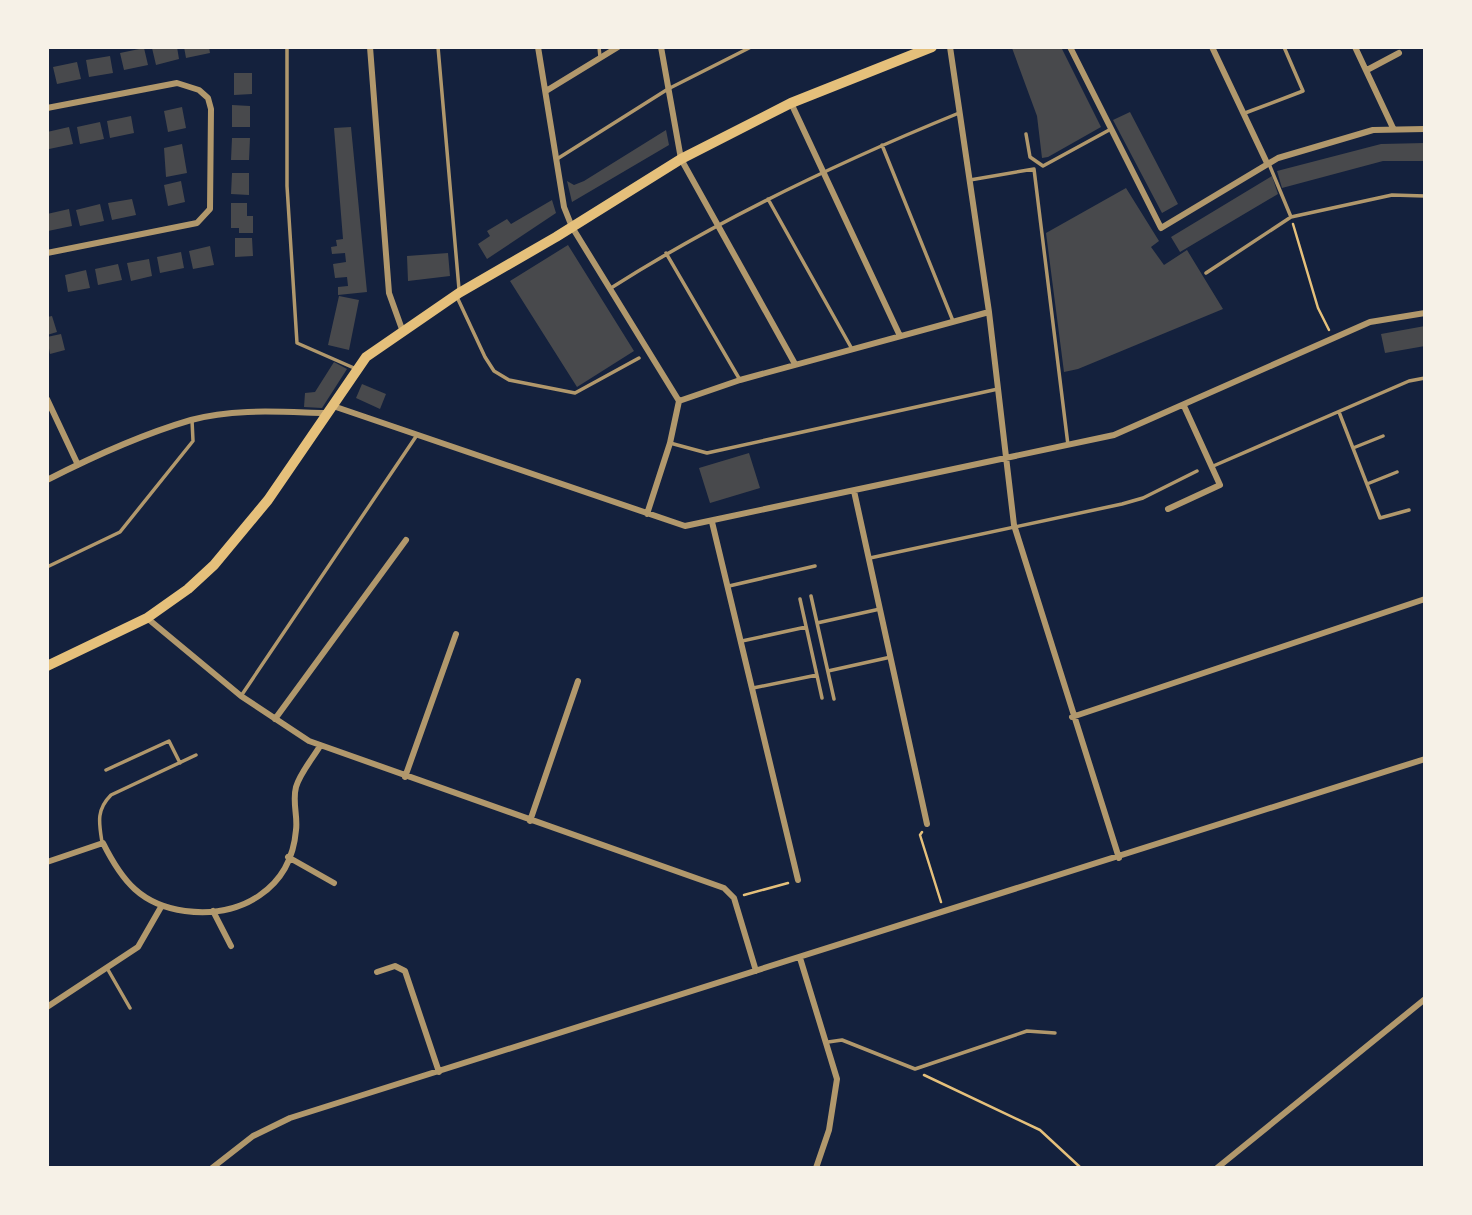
<svg xmlns="http://www.w3.org/2000/svg" width="1472" height="1215" viewBox="0 0 1472 1215" font-family="'Varela Round',sans-serif">
<style>
.building{fill:#48494c}
.lines{fill:none;stroke-linecap:round;stroke-linejoin:round}
.path{stroke:#e5c07b;stroke-width:2.5}
.service{stroke:#b1986c;stroke-width:3.5}
.minor{stroke:#b1986c;stroke-width:6}
.primary{stroke:#e5c07b;stroke-width:10}
</style>
<rect width="100%" height="100%" fill="#14213d"/>
<path class="building" d="M177,47L179,59L156,65L152,48Z
M184,47H209L210,53L186,58Z
M1061,47L1101,127L1048,157L1042,158L1037,116L1012,48Z
M144,48L148,65L124,70L120,53Z
M110,56L113,73L89,77L86,60Z
M77,62L81,79L57,84L53,67Z
M234,73H252V94L234,95Z
M232,105L250,106V127H232Z
M182,107L186,128L168,132L164,111Z
M1130,112L1178,204L1162,213L1113,120Z
M131,116L134,133L110,138L107,121Z
M100,122L104,139L80,144L77,127Z
M69,127L73,144L49,149L47,132Z
M351,127L367,292L338,295V287L348,286L347,277L335,278L333,264L346,262L345,253L332,254L331,247L337,246L336,240L343,239L334,128Z
M666,130L669,145L572,202L567,181L574,185L584,181Z
M232,138H250L249,160H231Z
M1425,143V161H1383L1282,188L1277,171L1381,144Z
M182,144L187,173L166,177L164,148Z
M232,173H249V195L231,194Z
M1272,176L1278,194L1180,252L1171,237Z
M181,181L185,202L168,206L164,185Z
M1126,188L1159,241L1151,247L1164,265L1187,250L1223,309L1078,369L1064,372L1046,233Z
M132,199L136,215L112,220L108,203Z
M552,200L556,213L487,259L478,244L490,236L487,231L507,219L511,224Z
M231,203H247V216H253V233H239V228H231Z
M100,204L104,221L80,226L76,210Z
M69,209L72,226L48,231L47,214Z
M235,238H252L253,256L235,257Z
M568,245L634,351L577,387L510,281Z
M210,246L214,265L193,269L189,251Z
M181,252L184,268L160,273L157,257Z
M448,253L450,276L408,281L407,256Z
M149,259L152,276L131,281L127,263Z
M118,264L122,280L98,285L95,269Z
M86,270L90,288L68,292L65,275Z
M339,296L359,300L349,350L328,345Z
M52,316L57,332L47,335V317Z
M1425,326V346L1385,353L1381,334Z
M61,334L65,350L50,354L47,337Z
M334,362L347,369L331,394L322,408L304,407L305,393L315,392Z
M362,384L386,394L380,409L356,398Z
M749,453L760,488L710,503L699,468Z"/>
<g class="lines">
<path class="path" d="M1293,224L1318,308L1329,330
M922,832L920,835L941,902
M744,895L788,883
M924,1075L1040,1130L1081,1168"/>
<path class="service" d="M287,47V186L297,343L354,368
M438,47L459,289
M599,47L600,57
M1245,113L1303,91L1284,47
M1026,134L1030,157L1043,166L1111,129
M882,145L953,321
M557,159L668,89L751,47
M1269,164L1291,217
M970,180L1034,169L1068,445
M768,199L852,349
M666,253L740,380
M1206,273L1291,217L1392,195L1425,196
M611,288C721,218 839,162 959,113
M457,297L485,357L494,371L509,380L575,393L639,358
M1339,412L1380,518L1409,510
M670,443L707,453L998,389
M1353,448L1383,436
M1211,467L1409,381L1425,378
M1367,484L1397,472
M870,558L1122,504L1143,498L1197,471
M47,567L120,532L193,441L192,420
M729,586L815,566
M811,596L834,699
M800,599L822,698
M817,623L880,609
M742,641L806,627
M828,671L891,657
M753,688L817,675
M241,696L417,435
M106,770L169,741L180,763
M102,842C99,823 96,810 111,795L196,755
M107,968L130,1008
M828,1042L842,1040L915,1069L1027,1031L1055,1033"/>
<path class="minor" d="M370,47L389,293L403,332
M538,47L564,207L572,227L679,401L670,443L647,514
M661,47L681,159L795,364
M950,47L989,312L1014,525L1119,858
M1070,47L1161,228L1278,158L1373,130L1425,129
M1212,47L1267,163
M1355,47L1393,128
M1367,70L1399,53
M546,91L618,47
M791,103L900,336
M47,108L177,83L199,90L208,98L211,109L210,209L197,223L47,253
M47,399L78,465
M679,401L740,380L989,312
M333,406L685,526L1114,435L1370,322L1425,313
M47,480C92,457 143,434 191,420C234,408 282,412 325,413
M854,491L927,824
M1168,509L1220,485L1184,406
M712,522L798,880
M147,618L241,696L309,741L724,888L734,898L756,971
M1072,717L1425,599
M275,719L406,540
M405,777L456,634
M530,821L578,681
M288,857L334,883
M47,862L103,843C122,881 141,905 185,911C240,918 291,890 296,830C298,816 292,802 296,787C300,773 313,758 320,746
M213,911L231,946
M800,958L837,1079L829,1130L816,1168
M377,972L395,966L405,971L439,1072
M47,1007L138,947L161,907
M212,1168L253,1136L290,1118L1425,759
M1217,1168L1425,999"/>
<path class="primary" d="M47,666L147,618L188,589L214,565L268,500L366,357L459,293L556,237L681,159L791,103L932,47"/>
</g>
<rect width="1472" height="1215" fill="none" stroke="#f6f1e7" stroke-width="98"/>
</svg>
